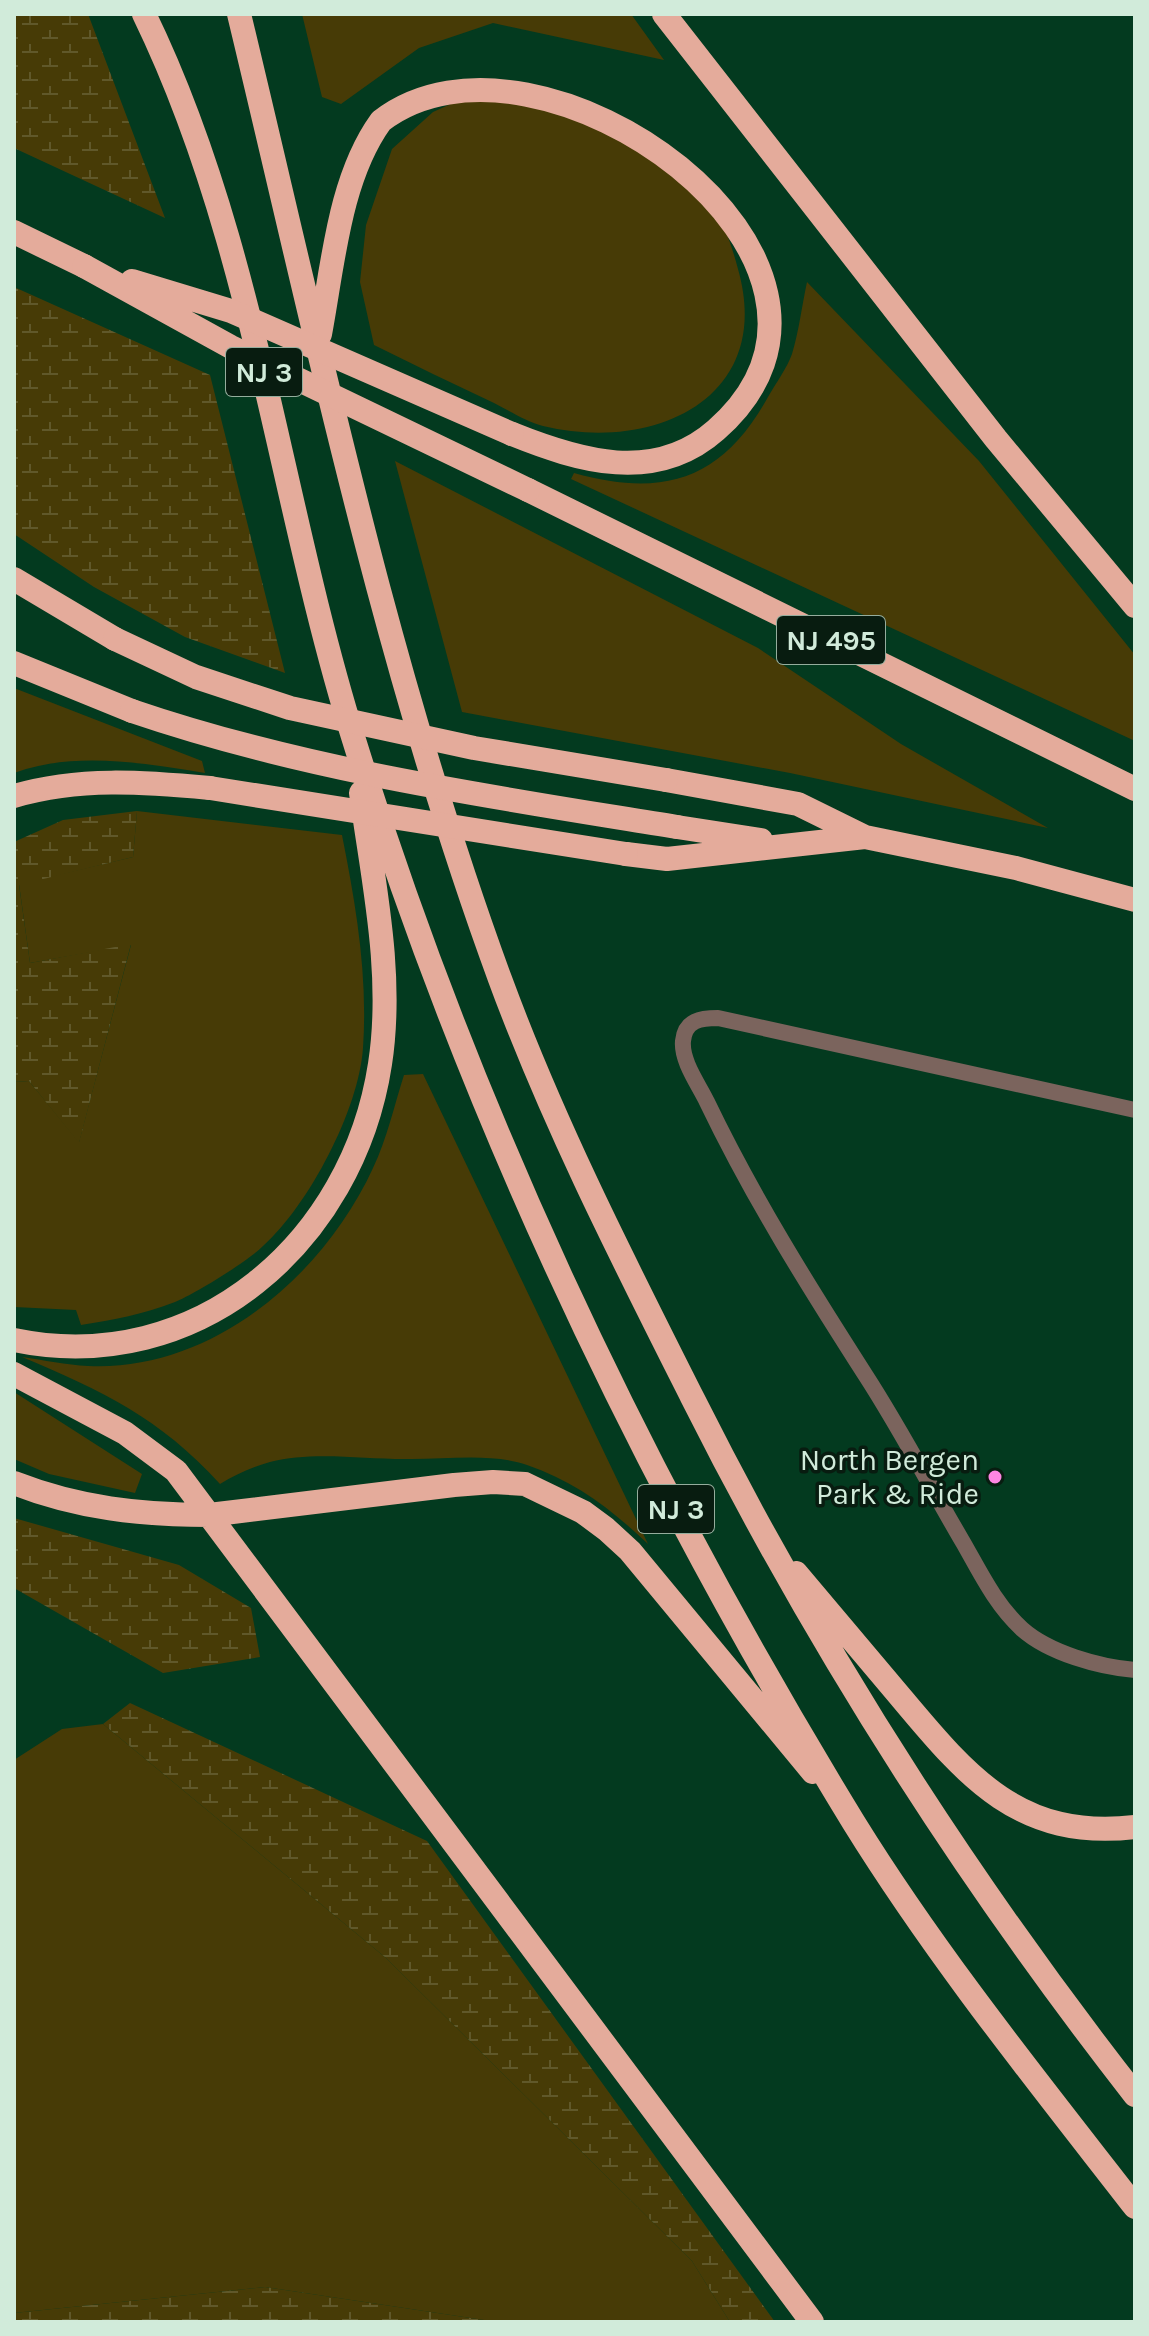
<svg xmlns="http://www.w3.org/2000/svg" width="1149" height="2336" viewBox="0 0 1149 2336" font-family="Karla,sans-serif">
<style>
.green{fill:#473b06}
.wetland{fill:url(#wetland-marsh)}
.lines{fill:none;stroke-linecap:round;stroke-linejoin:round}
.lane{stroke:#7b645d;stroke-width:16}
.highway{stroke:#e4ab9b;stroke-width:24}
.highway-bridge{stroke:#e4ab9b;stroke-width:24}
.poi-dot{fill:#fd86e3;stroke:#081c10;stroke-width:3}
.labels{text-anchor:middle;dominant-baseline:central;stroke-width:7;stroke-linejoin:round;paint-order:stroke}
.shield{fill:#081c10;stroke:#95ad9d;stroke-width:2}
.shield-label{font-size:28px;font-weight:bold;fill:#d1ebda}
.poi-label{font-size:30px;fill:#d1ebda;stroke:#081c10;text-anchor:end}
</style>
<defs>
<pattern id="wetland-marsh" width="20" height="14" patternUnits="userSpaceOnUse" patternTransform="scale(2)"><rect width="20" height="14" fill="#473b06"/><path d="M1 5h8M5 5V1M11 12h8M15 12V8" fill="none" stroke="#60582a"/></pattern>
</defs>
<rect width="100%" height="100%" fill="#033a1f"/>
<path class="green" d="M302,14H631L664,60L493,23L419,48L341,104L322,97Z
M513,84C577,88 604,109 650,151C670,169 697,187 713,208C725,224 733,250 738,269C775,399 653,453 543,426C527,422 510,411 494,403C454,384 414,365 374,345L360,282L366,225L392,149L433,112L475,93Z
M807,282L979,461L1135,655V741L571,479L574,473C664,498 722,480 768,397C776,383 787,368 792,354C799,331 802,305 807,282Z
M395,461L758,648L901,744L1048,828L790,773L462,712Z
M14,688L202,761L205,773C144,763 74,751 14,773Z
M137,811L342,835C356,906 368,975 363,1048C359,1109 309,1205 263,1246C248,1261 195,1294 175,1302C144,1314 113,1320 81,1325L76,1310L14,1307V1082L29,1081L79,1142L131,945L30,963L19,884L133,857Z
M423,1074L648,1544C611,1509 576,1482 527,1465C490,1452 443,1460 404,1459C362,1459 311,1451 270,1462C252,1467 235,1475 220,1484C160,1418 103,1391 22,1357C44,1360 66,1365 88,1366C212,1372 324,1275 373,1168C387,1139 394,1106 404,1075Z
M14,1392L142,1474L135,1493L49,1474L14,1459Z
M103,1724L386,1958L692,2261L730,2322H497L265,2287L14,2313V1760L62,1729Z"/>
<path class="wetland" d="M14,14H88L165,218L14,148Z
M14,287L210,375L285,673L185,637L94,587L14,534Z
M137,811L133,857L19,885L30,963L131,944L79,1143L29,1081L14,1082V842L63,820Z
M14,1518L179,1565L251,1608L260,1657L163,1673L14,1588Z
M130,1703L427,1841L775,2322H730L692,2261L386,1958L103,1724Z
M265,2287L497,2322H14V2313Z"/>
<g class="lines">
<path class="lane" d="M1135,1110L718,1018C701,1018 685,1020 683,1041C681,1061 699,1085 707,1102C753,1198 809,1287 866,1376C901,1430 931,1488 964,1544C981,1574 996,1605 1022,1629C1049,1653 1099,1667 1135,1670"/>
<path class="highway" d="M144,14C255,242 279,500 354,740C472,1121 646,1483 854,1823C937,1957 1038,2082 1135,2207
M239,14C317,338 385,666 500,979C553,1123 623,1260 692,1397C817,1646 963,1875 1135,2095
M664,14L996,439L1135,606
M14,232L84,266
M320,334C333,265 339,179 381,121C538,0 907,262 716,430C655,484 579,461 512,434
M528,490L1135,789
M14,579L115,639
M14,663L132,711
M666,780L798,804L865,837L1016,868L1135,900
M14,796C80,777 142,782 210,788
M677,827L761,840
M626,854L667,859L865,837
M14,1340C198,1378 353,1241 380,1064C394,974 373,881 361,793
M14,1374L125,1433L176,1471L812,2322
M14,1483C78,1508 141,1515 209,1515L454,1485L493,1482L525,1484L583,1512L606,1529L630,1551L813,1772
M796,1573C830,1613 864,1654 898,1694C965,1774 1018,1841 1135,1827"/>
<path class="highway-bridge" d="M84,266L231,347L528,490
M132,281L231,311L512,434
M115,639L196,677L290,708L474,748L666,780
M132,711C308,771 493,797 677,827
M210,788L626,854"/>
</g>
<circle class="poi-dot" cx="995" cy="1477" r="8"/>
<g class="labels">
<g class="shield">
<rect x="226" y="348" width="76" height="48" rx="6"/>
<rect x="777" y="616" width="108" height="48" rx="6"/>
<rect x="638" y="1485" width="76" height="48" rx="6"/>
</g>
<g class="shield-label">
<text x="264" y="372">NJ 3</text>
<text x="831" y="640">NJ 495</text>
<text x="676" y="1509">NJ 3</text>
</g>
<g class="poi-label">
<text x="979" y="1460">North Bergen<tspan x="979" dy="34">Park &amp; Ride</tspan></text>
</g>
</g>
<rect width="1149" height="2336" fill="none" stroke="#d1ebda" stroke-width="32"/>
</svg>
